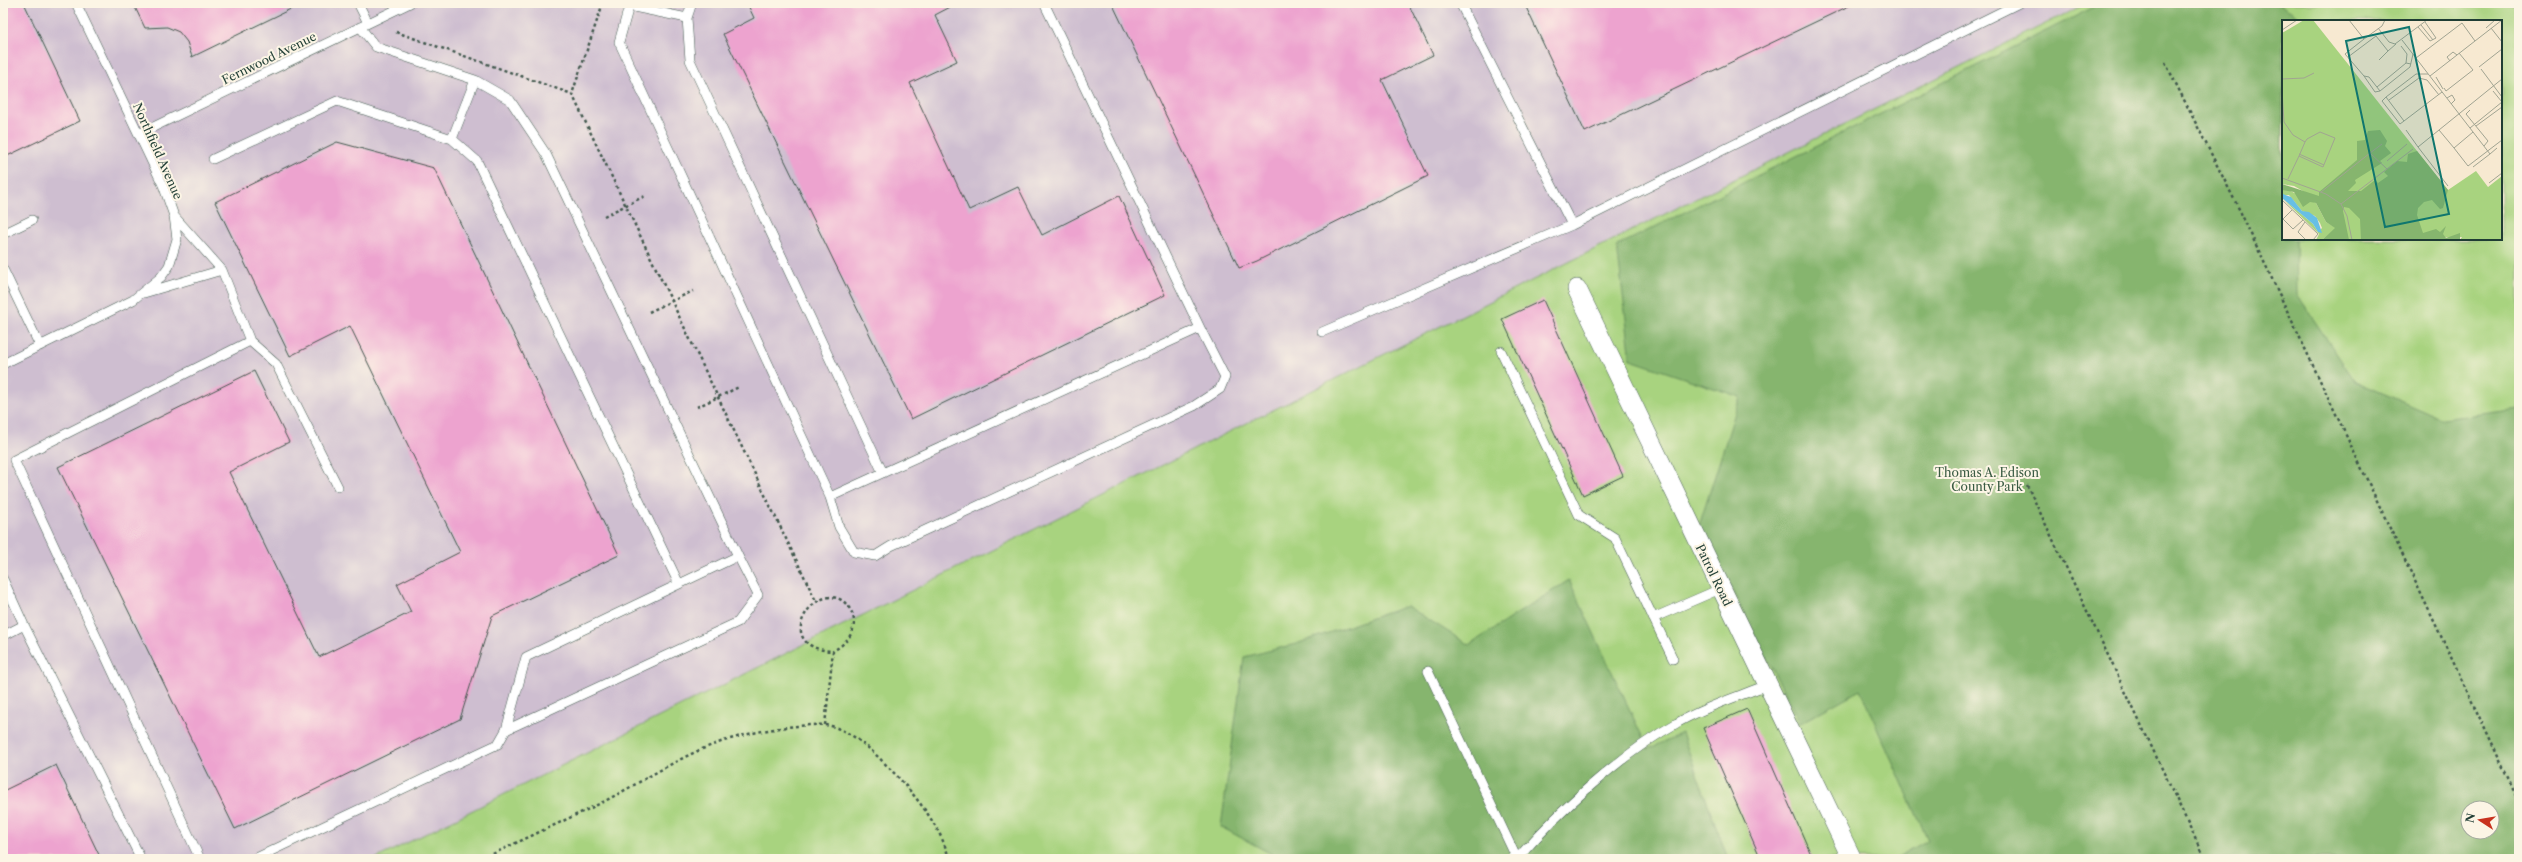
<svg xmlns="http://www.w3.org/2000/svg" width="2522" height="862" viewBox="0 0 2522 862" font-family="'Libre Caslon Text',serif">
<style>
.industrial{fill:#cebed0}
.green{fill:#a8d37f;stroke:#64885a;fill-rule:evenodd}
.forest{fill:#86b56e;stroke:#527951;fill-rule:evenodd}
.building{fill:#eda3cf}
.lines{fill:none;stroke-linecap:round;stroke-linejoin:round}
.service-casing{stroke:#3f574c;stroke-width:10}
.minor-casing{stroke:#3f574c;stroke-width:20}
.path{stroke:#3f574c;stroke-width:2.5;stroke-dasharray:3 3;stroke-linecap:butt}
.service{stroke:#fff;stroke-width:9}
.minor{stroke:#fff;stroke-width:19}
.labels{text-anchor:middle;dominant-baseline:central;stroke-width:4;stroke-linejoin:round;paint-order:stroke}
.street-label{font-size:12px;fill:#1f3d34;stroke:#fcf5e5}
.park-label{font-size:12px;fill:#3a5b43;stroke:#fcf5e5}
.inset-road{fill:none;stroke:#a1a492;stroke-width:1}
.view{fill:#0f766e;fill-opacity:0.15;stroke:#0f766e;stroke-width:2}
.inset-edge{fill:none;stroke:#1f3d34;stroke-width:2}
</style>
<rect width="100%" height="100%" fill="#fcf5e5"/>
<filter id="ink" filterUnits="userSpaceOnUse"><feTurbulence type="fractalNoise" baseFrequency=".025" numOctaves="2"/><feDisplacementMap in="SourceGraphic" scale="8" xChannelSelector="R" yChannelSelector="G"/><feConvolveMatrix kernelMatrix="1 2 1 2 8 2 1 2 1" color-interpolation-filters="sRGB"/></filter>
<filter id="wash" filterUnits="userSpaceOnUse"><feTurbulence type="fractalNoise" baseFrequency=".012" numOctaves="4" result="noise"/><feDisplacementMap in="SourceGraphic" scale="16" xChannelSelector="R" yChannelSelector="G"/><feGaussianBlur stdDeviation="0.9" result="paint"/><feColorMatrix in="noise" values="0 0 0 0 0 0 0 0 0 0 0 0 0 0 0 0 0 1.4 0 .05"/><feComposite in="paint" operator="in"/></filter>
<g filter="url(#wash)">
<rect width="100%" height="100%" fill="#f7e9d1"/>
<path class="industrial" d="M3,3H2087L375,859H3Z"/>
<path class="green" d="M2087,3H2519V859H375ZM2283,21H2501V239H2283ZM2468,808H2492V832H2468Z"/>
<path class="forest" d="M2102,3H2279L2305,21H2283V239H2296L2297,295L2355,381L2442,419L2519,409V859H1894L1928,840L1860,690L1800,723L1699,526L1740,397L1631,360L1617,246ZM2468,808H2492V832H2468Z
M1569,580L1648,749L1682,733L1728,859H1281L1221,827L1244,657L1296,644L1407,606L1469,645Z"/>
<g id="blocks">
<path class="building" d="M3,3H24L80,121L3,158Z
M133,3H303L192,57L187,42L179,32L167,27L145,28Z
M747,3H958L935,15L957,61L910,83L969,210L1018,187L1042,235L1119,196L1165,295L911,419L723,34L754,18Z
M1112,3H1408L1433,55L1382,80L1428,176L1257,261L1239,268Z
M1524,3H1855L1585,132Z
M337,142L434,168L619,555L492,616L460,719L235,829L58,467L254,371L289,442L229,472L319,657L411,612L397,584L460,552L350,326L290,356L215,202Z
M1543,300L1623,476L1583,495L1502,319Z
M1747,709L1813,859H1761L1703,728Z
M56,765L101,859H3V791Z"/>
</g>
</g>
<g filter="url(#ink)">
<use href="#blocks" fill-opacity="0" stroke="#3f574c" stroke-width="1"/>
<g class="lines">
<g class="service-casing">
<path id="service" d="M358,3L368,23
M630,3L619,42L830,497L1200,328L1044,3
M629,6L687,18L692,3
M687,18L690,60L883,473
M360,27L376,47L475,80L510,100L546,154L738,556L526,657L506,730L738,622L758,595L738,556
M139,134L410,3
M452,139L477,161L679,584
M213,159L337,101L452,139L475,80
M174,216L222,270L250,341L14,460L200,859
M1572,225L2019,3
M3,234L32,220
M3,269L40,346
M144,293L222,270
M1322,332L1572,225L1460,3
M250,341L276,364L338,487
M1501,351L1579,515L1615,538L1673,659
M3,364L133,300L161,277L169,266L177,239L174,216L163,185L76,3
M830,497L839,527L854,552L875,556L891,546L1194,406L1220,389L1225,377L1200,328
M3,579L24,625
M1653,618L1720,589
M3,636L24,625L141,859
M1428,671L1517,859
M254,859L498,744L506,730
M1517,859C1559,811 1621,754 1677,723C1704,707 1737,697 1767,685"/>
</g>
<g class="minor-casing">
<path id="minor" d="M1577,289L1852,859"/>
</g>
<path class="path" d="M603,3L572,94L816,601
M396,32L572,94
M2165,62L2239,209L2519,801
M604,216L647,195
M649,312L693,291
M697,407L739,387
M2027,485L2205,859
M825,725L833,651C851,641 862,623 847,605C820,573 766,648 833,651
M482,859C520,841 559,823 597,805C627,790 655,772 685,757C718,740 761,729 798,726C811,725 825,723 837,728C862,738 880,759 898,777C918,799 942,829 949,859"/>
<use href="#service" class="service"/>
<use href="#minor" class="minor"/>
</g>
</g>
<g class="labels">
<g class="street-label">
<text transform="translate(269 58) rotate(-26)">Fernwood Avenue</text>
<text transform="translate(158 151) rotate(66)">Northfield Avenue</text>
<text transform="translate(1714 575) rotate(64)">Patrol Road</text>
</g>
<g class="park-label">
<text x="1987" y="472">Thomas A. Edison<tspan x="1987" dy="14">County Park</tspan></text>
</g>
</g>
<g transform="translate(2282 20)">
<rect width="220" height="220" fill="#f7e9d1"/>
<path d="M22,0H31L166,170L194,151L206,167L220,156V220H178L180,217L65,220L51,188L12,166L0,164V13ZM4,169L34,183L44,202L54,208L40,220H34L37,214L0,178L31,204L36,212L40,208L38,203L33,196L20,191L7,175H0V170Z" fill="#a8d37f"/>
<path d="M98,110L105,121L103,126L109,133L98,141L100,143L73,160L74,163L66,171H79L93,160L96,163L106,156L102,152L115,141L125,142L126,134L135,131L166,170L161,188L158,189L150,180L142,182L136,188L135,195L141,213L154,209L158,212L164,206L161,214L164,218L178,213V220H79L78,199L67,188L62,187L61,191L67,220H40L53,208L44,202L34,183L28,182L21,187L12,172L0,170V164L37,176V172L75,140V121L83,120L86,111Z" fill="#86b56e"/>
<path d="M1,174L9,177L20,191L27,192L35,198L40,213L36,212L31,204L0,178Z" fill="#67bfe4"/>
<path class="inset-road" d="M67,0L82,19L63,34L82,56M139,5L151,20M136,7L148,21L154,18L143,2M96,8L107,22L113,24L145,0M204,8L213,0M209,8L220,22M0,10L15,0M82,19L100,6L103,0M120,20L208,134L215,128M119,26L125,34L124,43L129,44M66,37L94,16L106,31L114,24M134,38L180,3L193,21M97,40L106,31M168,41L165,37L171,32L175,35M197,47L220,29M199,49L220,77M137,54V58L145,60L157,75M146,54H134L104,77L122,101L160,72M148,56L220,0M154,57L161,69M0,59L22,58L32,53M95,67L124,43M162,68L164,71L191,50L177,33M0,70L2,102L11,115L23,122M98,71L93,72L82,56L87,57L98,71L128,47L131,34M211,71L220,82M104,77L100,81L118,104L122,101M165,78L170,75L173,80L169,84M107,80L137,58M188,90L184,94L206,121L202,126M194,106L220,87M188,108L220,82M124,110L136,127L157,110M191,112L172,128L157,110L220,59M136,127L166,166M172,128L186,146L220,120M88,133L100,124M17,134L42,145M105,141L125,124M191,147L208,134M0,158L44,174L59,184L131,129M6,159L17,136L23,122L25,119L38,112L53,118L41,147L17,136M207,163L220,153M39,172L88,133L105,149M0,180L36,214L31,220M59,184L65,196L70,220M10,190L1,199L11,209L21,200M23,202L16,212L24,220"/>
<path class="view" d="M127,7L167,194L103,207L64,21Z"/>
<rect width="220" height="220" class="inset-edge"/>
</g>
<rect width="2522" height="862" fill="none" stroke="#fcf5e5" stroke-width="16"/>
<g transform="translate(2480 820) rotate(282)"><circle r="19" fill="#fcf5e5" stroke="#a4ab9e"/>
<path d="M0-3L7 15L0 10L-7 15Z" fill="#c8321e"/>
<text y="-6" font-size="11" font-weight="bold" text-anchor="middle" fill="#1f3d34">N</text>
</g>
</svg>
